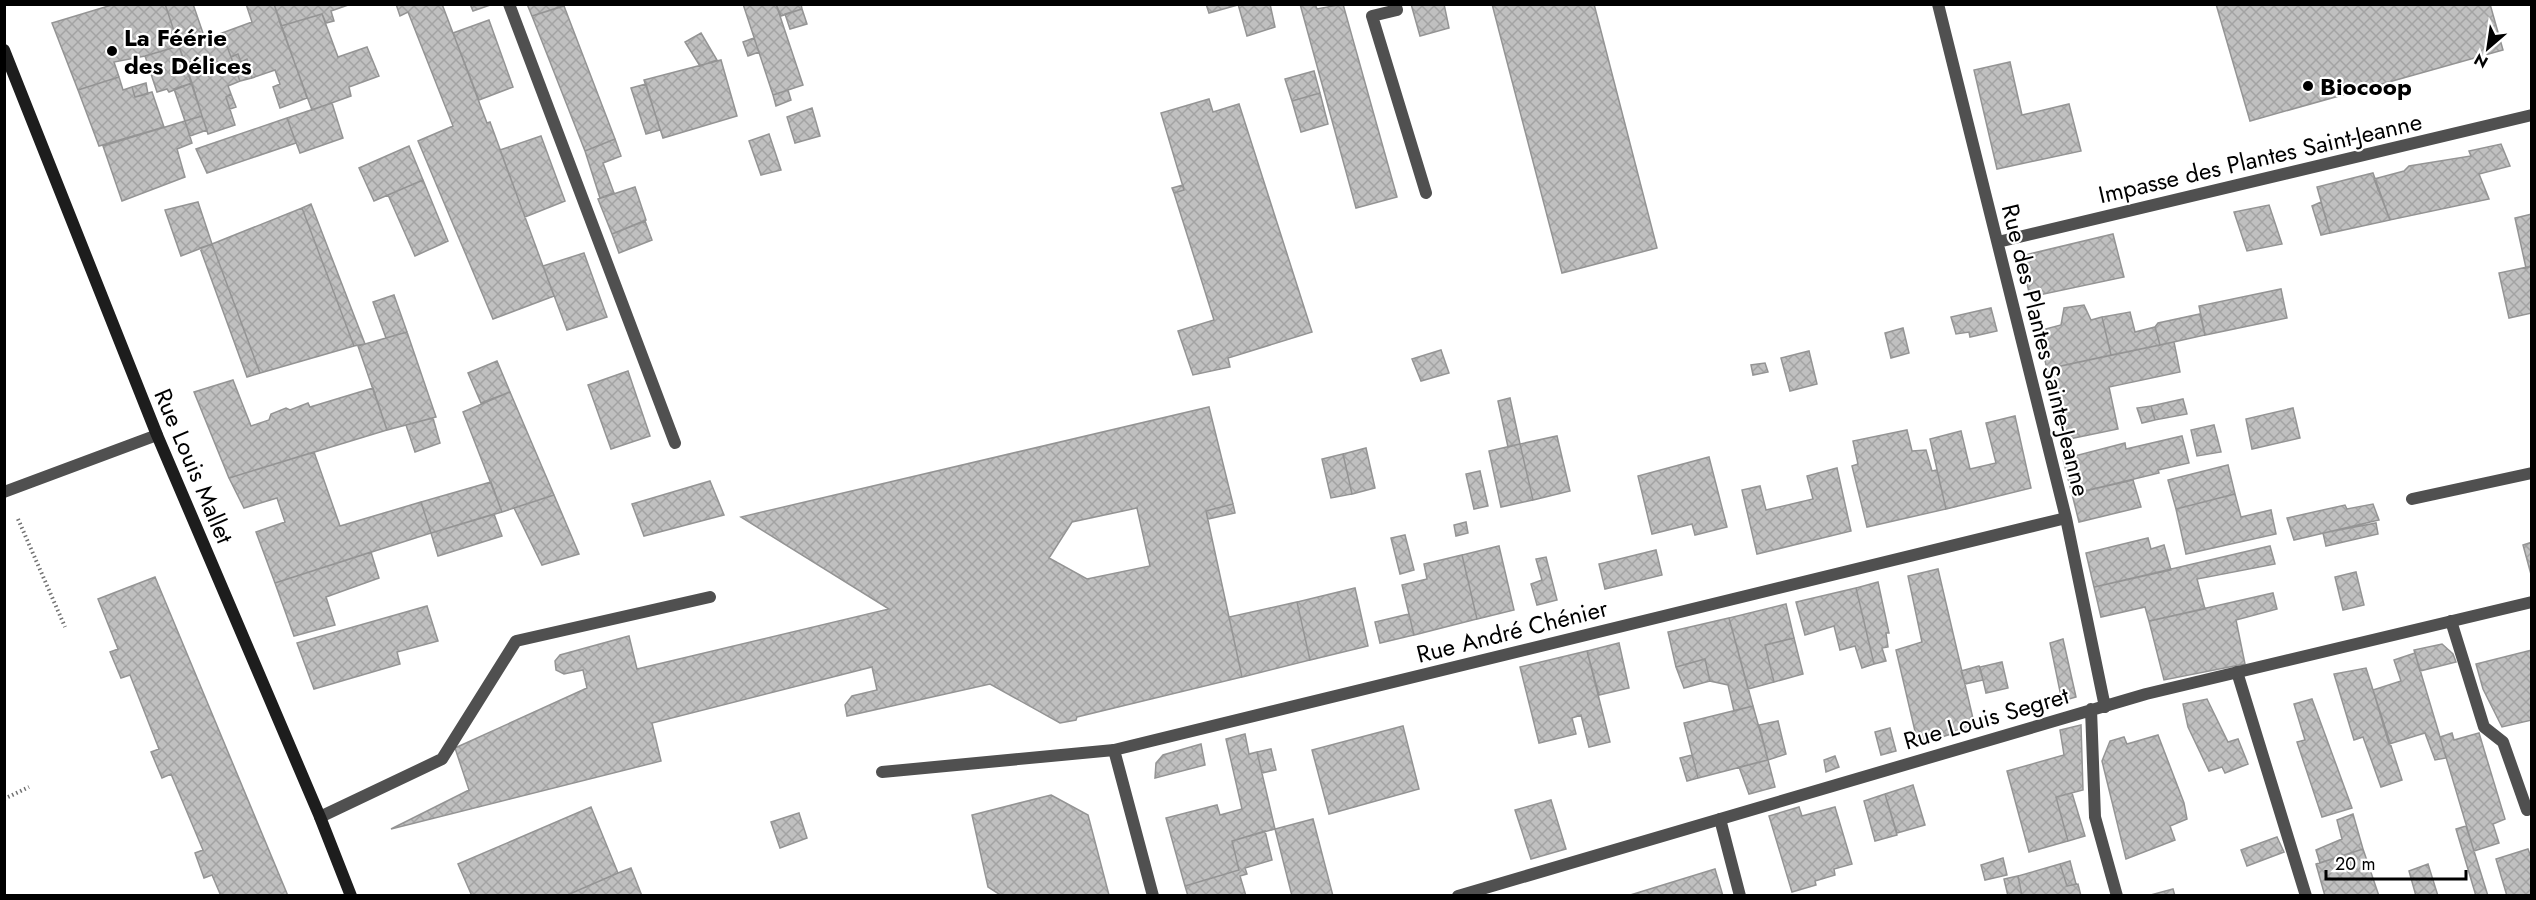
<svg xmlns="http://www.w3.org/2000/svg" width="2536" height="900" viewBox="0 0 2536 900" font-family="Jost,sans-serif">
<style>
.building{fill:url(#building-cross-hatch);stroke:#949494;stroke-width:1.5;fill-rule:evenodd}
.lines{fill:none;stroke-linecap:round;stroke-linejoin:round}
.path{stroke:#727272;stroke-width:4;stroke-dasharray:1.5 3;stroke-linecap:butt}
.service{stroke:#505050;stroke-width:12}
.minor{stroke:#505050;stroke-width:12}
.secondary{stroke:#1d1d1d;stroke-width:12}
.poi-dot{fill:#000;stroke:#fff;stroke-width:2}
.labels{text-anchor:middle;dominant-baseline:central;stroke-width:4.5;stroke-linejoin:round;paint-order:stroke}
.poi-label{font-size:24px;font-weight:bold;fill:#000;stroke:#fff;text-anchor:start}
.street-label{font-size:24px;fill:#000;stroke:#fff}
</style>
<defs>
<pattern id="building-cross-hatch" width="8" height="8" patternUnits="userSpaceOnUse" patternTransform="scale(1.5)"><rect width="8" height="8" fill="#c0c0c0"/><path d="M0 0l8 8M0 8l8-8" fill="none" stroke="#a3a3a3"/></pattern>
</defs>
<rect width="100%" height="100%" fill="#fff"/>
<path class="building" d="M115,4H165L179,46L145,56L114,62L119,77L78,90L52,23Z
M165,4H193L205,39L222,33L240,81L228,86L231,94L226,97L235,125L208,134Z
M246,4H274L307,98L280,108L273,87L280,84L275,70L252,78L247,59L241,62L238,54L231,57L222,33L252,22Z
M274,4H351L331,11L334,21L326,23L322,14L281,26Z
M396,4H442L487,123L490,122L554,296L493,319L418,141L453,126L408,12L400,16Z
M470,4H493L473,11Z
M527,4H569L532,16Z
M743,4H776L803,85L773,95Z
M776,4H801L802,9L781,16Z
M1206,4H1238V5L1209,13Z
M1270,4L1275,27L1247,36L1238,4Z
M1300,4H1315L1317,9L1343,4L1397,197L1356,208Z
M1411,4H1444L1449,28L1420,36Z
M1492,4H1594L1657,248L1562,273Z
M2216,4H2490L2503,50L2250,121Z
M564,6L615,139L585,151L532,16Z
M802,9L807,24L790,29L785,14Z
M322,14L338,57L367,47L379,76L349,87L351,96L312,110L281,26Z
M489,20L513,87L479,100L453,33Z
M701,33L717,60L700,66L685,42Z
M754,38L759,52L748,56L743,42Z
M179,46L192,83L169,92L167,89L157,92L145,56Z
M238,54L241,62L247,59L252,78L240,81L231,57Z
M721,60L737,116L663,138L644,80Z
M2010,62L2022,115L2069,104L2081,151L1997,169L1974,70Z
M1314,71L1320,93L1292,101L1285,79Z
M119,77L123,90L132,87L135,97L152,92L164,127L99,146L78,90Z
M146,83L148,94L135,97L132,87Z
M192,83L202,116L185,121L174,89Z
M646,84L660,130L646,134L631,88Z
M788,90L791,100L776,106L773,95Z
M1320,93L1328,124L1301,132L1292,101Z
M231,94L236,107L230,109L226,97Z
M1209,99L1213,112L1239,104L1312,332L1228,358L1230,367L1193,375L1178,331L1214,320L1174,193L1184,190L1161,113Z
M332,103L343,138L300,153L287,118Z
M812,108L820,136L795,143L787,117Z
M202,116L207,130L190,136L185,121Z
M287,118L296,143L207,173L196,149Z
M185,121L192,143L177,149L185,177L122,201L103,146Z
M769,134L781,170L761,175L749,141Z
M541,136L565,201L525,217L500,150Z
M615,139L621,156L603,163L614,193L600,198L585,151Z
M2501,144L2510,166L2479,174L2489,199L2390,220L2374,179L2404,171L2409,166L2471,156L2469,151Z
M409,146L423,180L374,201L359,168Z
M2373,173L2390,220L2330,233L2317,187Z
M423,180L448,241L415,256L388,195Z
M1183,185L1184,190L1174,193L1172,188Z
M635,187L646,220L612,234L598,199Z
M198,202L212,244L181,256L165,210Z
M2321,202L2330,233L2321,235L2312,206Z
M311,204L365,344L354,346L302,208Z
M2269,205L2282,244L2247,251L2234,212Z
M302,208L354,346L260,373L212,244Z
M2532,214V266L2526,268L2515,218Z
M645,221L652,240L619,253L612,234Z
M2113,234L2124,277L2030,297L2021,256Z
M212,244L260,373L247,377L200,248Z
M584,253L607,317L567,330L543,266Z
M2532,266V313L2509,318L2499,273Z
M2281,289L2287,318L2205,335L2199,306Z
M394,295L407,332L386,338L373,302Z
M2084,305L2091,320L2102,317L2111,355L2047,369L2038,331L2061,325L2064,308Z
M1991,308L1997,331L1970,337L1969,332L1956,334L1951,317Z
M2130,312L2135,332L2155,327L2160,345L2111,355L2102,317Z
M2200,314L2205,335L2160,345L2155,327L2158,323Z
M1903,328L1909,353L1891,358L1885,333Z
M407,332L436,417L387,430L358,346Z
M2174,342L2180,372L2109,387L2118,429L2064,440L2047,369Z
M1441,350L1449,373L1421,381L1412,359Z
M1809,351L1817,384L1790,391L1781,358Z
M497,361L510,392L481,403L468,373Z
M1765,363L1768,372L1753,375L1751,365Z
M628,371L650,436L611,449L588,385Z
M233,380L251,426L269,420L271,414L286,408L290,410L308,403L310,407L373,388L387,430L229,478L194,392Z
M510,392L554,495L502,512L463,412Z
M1510,398L1520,444L1508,447L1498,401Z
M2183,399L2187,414L2155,420L2151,406Z
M2151,406L2155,420L2142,423L2137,408Z
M1209,407L1233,504L1206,511L1242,677L1077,717L1076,720L1060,723L990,684L847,716L845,705L852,696L877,690L872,667L652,723L661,761L391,829L469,790L455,748L587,688L583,670L564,674L556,670L555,661L560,655L629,636L637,669L889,609L741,517ZM1137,508L1150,566L1087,579L1049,558L1072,522Z
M2293,408L2300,438L2252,449L2246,419Z
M2015,416L2031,488L1946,509L1930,439L1961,431L1970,469L1996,463L1986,423Z
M433,418L440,443L415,452L406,425Z
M2214,425L2221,452L2197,456L2191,430Z
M1907,430L1912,451L1926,450L1932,471L1937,470L1946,509L1867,527L1852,466L1858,464L1853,441Z
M1557,436L1570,491L1533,500L1520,444Z
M2182,436L2189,463L2158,470L2159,473L2072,494L2063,459L2125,443L2126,449Z
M1520,444L1533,500L1501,507L1489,451Z
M1366,448L1375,488L1352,494L1343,454Z
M314,452L340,526L421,502L431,533L275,583L256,532L285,522L277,498L244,508L229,478Z
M1343,454L1352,494L1331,498L1322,459Z
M1709,457L1727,527L1695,535L1692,524L1652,534L1638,476Z
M2228,465L2235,494L2176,509L2168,480Z
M1837,468L1851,531L1757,554L1742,490L1760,486L1766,510L1813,499L1807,476Z
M1480,471L1488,506L1474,509L1466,474Z
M2133,480L2141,507L2079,522L2072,494Z
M710,481L724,515L644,536L632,504Z
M491,482L502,512L431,533L421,502Z
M2235,494L2241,517L2271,510L2276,534L2186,554L2176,509Z
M554,495L579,554L542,565L514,508Z
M1233,504L1235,513L1208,519L1206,511Z
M2373,504L2379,520L2294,540L2287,518L2345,505L2347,509Z
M494,514L502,536L438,556L431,533Z
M1466,522L1468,533L1456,536L1454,525Z
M2376,523L2378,534L2326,546L2323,533Z
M1405,535L1414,570L1400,574L1391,538Z
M2148,538L2151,549L2164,545L2171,570L2094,587L2086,553Z
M2532,542V578L2523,545Z
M1499,546L1514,610L1477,619L1462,555Z
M2270,546L2275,564L2197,579L2205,609L2149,621L2145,607L2101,617L2094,587Z
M1656,550L1662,575L1605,589L1599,564Z
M371,552L379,578L326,597L335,625L294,636L275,583Z
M1462,555L1477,619L1414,635L1402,585L1427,579L1424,564Z
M1546,557L1557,600L1537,605L1531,584L1542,580L1536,559Z
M1938,569L1975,727L1918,744L1896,650L1922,642L1908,576Z
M2356,572L2364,605L2343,610L2335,577Z
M155,577L288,896H221L212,875L204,878L195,853L203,850L171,774L162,778L151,752L159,749L130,675L121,678L110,652L118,649L98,599Z
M1878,582L1889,633H1886L1888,647L1882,648L1886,661L1874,664L1856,588Z
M1355,588L1368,646L1310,660L1297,602Z
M1856,588L1874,664L1862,668L1855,646L1840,650L1834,626L1805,635L1796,602Z
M2273,593L2277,609L2236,620L2245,664L2164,680L2149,621Z
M1297,602L1310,660L1242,677L1229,617Z
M1786,604L1794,638L1765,645L1774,682L1748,689L1729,618Z
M427,606L438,641L397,652L400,664L314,689L297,643Z
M1409,614L1414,635L1380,643L1375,622Z
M1729,618L1753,706L1734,711L1728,685L1710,681L1705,659L1676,667L1668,632Z
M1794,638L1803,674L1774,682L1765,645Z
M2063,639L2076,697L2062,701L2050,643Z
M1619,643L1629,688L1599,695L1587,651Z
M2442,644L2453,654L2456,662L2420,671L2414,650Z
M2532,650V720L2502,727L2483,689L2476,664Z
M1587,651L1610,742L1589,747L1581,715L1572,718L1576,734L1539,743L1520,667Z
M2415,653L2440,737L2446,758L2435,760L2425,733L2389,744L2373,690L2401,681L2394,660Z
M1705,659L1710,681L1684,688L1676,667Z
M2002,662L2008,688L1986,693L1980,667Z
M1979,666L1983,680L1965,684L1961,671Z
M2366,668L2402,780L2381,787L2363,737L2354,740L2334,674Z
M2207,699L2228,742L2238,739L2248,764L2225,773L2222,767L2209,771L2188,727L2183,704Z
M2312,699L2352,808L2322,817L2297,742L2305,740L2294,704Z
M1753,706L1768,760L1698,778L1684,723Z
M1778,721L1786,754L1768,760L1759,725Z
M2081,725L2083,790L2056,797L2068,841L2029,852L2007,771L2064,755L2060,730Z
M1403,726L1419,789L1329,814L1312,750Z
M1890,728L1896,751L1881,755L1875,732Z
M2452,733L2454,740L2479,733L2505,819L2493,824L2499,843L2474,851L2440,737Z
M1245,734L1249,754L1257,752L1275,829L1232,841L1239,870L1185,886L1166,818L1217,805L1220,815L1242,809L1226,739Z
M2158,735L2184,803L2187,819L2170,826L2175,840L2126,859L2102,761L2110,741L2124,737L2127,744Z
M1201,744L1205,765L1155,778L1156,763L1163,755Z
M1271,749L1276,770L1262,773L1257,752Z
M1692,755L1698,778L1687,781L1680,758Z
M1835,756L1839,767L1826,772L1824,760Z
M1768,760L1775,787L1749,794L1739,767Z
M1913,785L1925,825L1897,833L1885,794Z
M2072,793L2085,836L2068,841L2056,797Z
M1885,794L1897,835L1875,841L1864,801Z
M1051,795L1088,815L1109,895L1002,896L988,887L972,815Z
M1551,800L1566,849L1531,859L1515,810Z
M591,807L618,873L565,896H472L458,864Z
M1799,807L1802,816L1835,807L1852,864L1834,869L1835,875L1815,881L1816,885L1792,892L1769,816Z
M799,813L807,838L780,848L771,822Z
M2353,814L2363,849L2320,863L2316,850L2342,839L2337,820Z
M1313,819L1333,896H1292L1275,829Z
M2466,826L2474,851L2488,896H2476L2456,829Z
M1265,831L1272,860L1245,868L1247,874L1240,876L1246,896H1188L1185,886L1239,870L1232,841Z
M2277,837L2284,852L2247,866L2241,850Z
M2363,849L2379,896H2325L2316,864Z
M2528,849L2532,860V896H2507L2496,859Z
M2003,858L2007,875L1985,880L1981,865Z
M2070,861L2076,884L2067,886L2060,864Z
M2060,864L2067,886L2078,884L2081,896H2022L2018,876Z
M2428,864L2438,896H2416L2409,871Z
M631,868L642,896H565L618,873Z
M1715,869L1723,896H1627Z
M2018,876L2022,896H2008L2004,879Z
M2173,889L2175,896H2147Z"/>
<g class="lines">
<path class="path" d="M18,519L65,627
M4,799L29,787"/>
<path class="service" d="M509,4L675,443
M1395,4L1397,10L1372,16L1426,193
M2451,621L2484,727L2503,742L2527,810
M2237,672L2306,896
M882,772L1114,750
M320,817L442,759L516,641L710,597
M1720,819L1740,896"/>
<path class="minor" d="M1938,4L2066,518L2105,707
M1998,242L2532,115
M4,492L157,435
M2412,499L2532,473
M2091,709L2095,817L2117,896
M1153,896L1114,750L2066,518
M1458,896L2146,694L2532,602"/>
<path class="secondary" d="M4,50L157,435L320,817L351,896"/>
</g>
<g class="poi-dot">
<circle cx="112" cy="51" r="6"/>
<circle cx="2308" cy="86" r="6"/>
</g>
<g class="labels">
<g class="poi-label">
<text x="124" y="37">La Féérie<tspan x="124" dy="28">des Délices</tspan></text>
<text x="2320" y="86">Biocoop</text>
</g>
<g class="street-label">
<text transform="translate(2260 158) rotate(-13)">Impasse des Plantes Saint-Jeanne</text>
<text transform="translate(2046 350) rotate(76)">Rue des Plantes Sainte-Jeanne</text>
<text transform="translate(194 466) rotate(67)">Rue Louis Mallet</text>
<text transform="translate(1512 631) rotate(-14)">Rue André Chénier</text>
<text transform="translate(1986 718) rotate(-16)">Rue Louis Segret</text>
</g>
</g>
<rect width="2536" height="900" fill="none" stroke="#000000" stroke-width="12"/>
<g transform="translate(2488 48) rotate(209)" stroke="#ffffff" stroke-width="4.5" paint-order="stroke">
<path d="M0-4.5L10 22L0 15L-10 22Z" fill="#000000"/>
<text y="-9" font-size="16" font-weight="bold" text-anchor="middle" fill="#000000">N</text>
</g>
<path d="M2326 870v9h140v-9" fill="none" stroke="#000000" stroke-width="3"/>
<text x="2335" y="870" font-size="18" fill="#000000" stroke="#ffffff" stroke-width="4.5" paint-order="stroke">20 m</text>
</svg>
